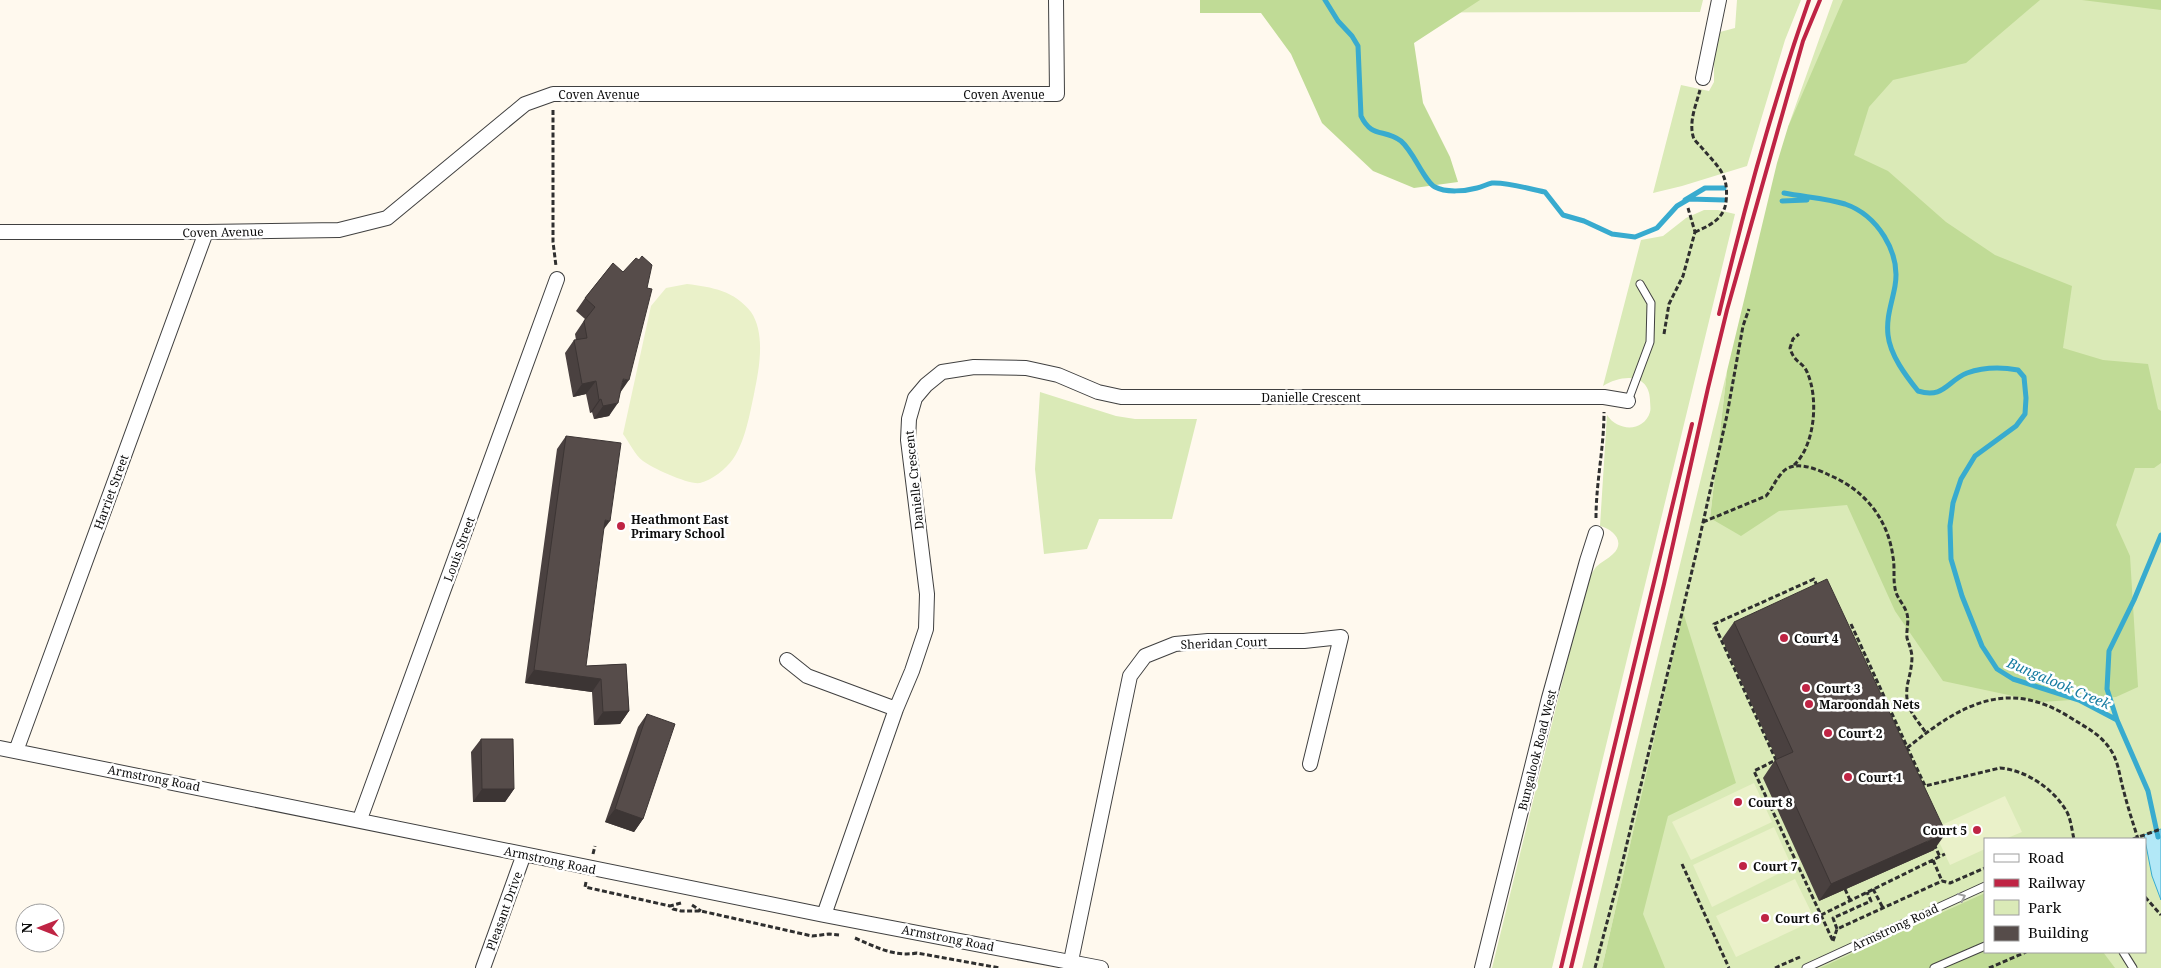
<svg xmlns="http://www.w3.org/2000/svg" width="2161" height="968" viewBox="0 0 2161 968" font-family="'Noto Serif',serif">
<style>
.green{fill:#daeab7;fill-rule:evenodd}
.forest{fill:#c0db96}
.pitch{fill:#eaf1c9}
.water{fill:#b2e8f7;stroke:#38abcf}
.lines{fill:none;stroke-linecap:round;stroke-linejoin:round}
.stream{stroke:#38abcf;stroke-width:5}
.lane-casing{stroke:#404040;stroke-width:9}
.street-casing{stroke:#404040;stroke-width:16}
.path{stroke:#2f2f2f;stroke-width:3;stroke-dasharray:5 2.5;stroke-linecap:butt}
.lane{stroke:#fff;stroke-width:7}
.street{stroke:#fff;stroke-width:14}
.rail{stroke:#bf2444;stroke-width:4}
.path-bridge{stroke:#2f2f2f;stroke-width:3;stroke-dasharray:5 2.5;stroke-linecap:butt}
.wall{fill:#4a4140}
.shaded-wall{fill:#3c3534}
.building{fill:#564c4a;stroke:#3c3534}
.oneway{stroke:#9e9e9e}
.poi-dot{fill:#bf2444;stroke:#fff;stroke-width:2}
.labels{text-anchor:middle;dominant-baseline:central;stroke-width:5;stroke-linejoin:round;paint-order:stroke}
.street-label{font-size:12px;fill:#0d0d0d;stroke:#fff}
.poi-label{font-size:12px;font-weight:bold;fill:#0d0d0d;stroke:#fff;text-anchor:start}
.water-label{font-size:14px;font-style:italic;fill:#157ba1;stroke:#fff}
</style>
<rect width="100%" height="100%" fill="#fff9ee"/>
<path class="green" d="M1200,0H1703L1700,12L1200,13Z
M1737,0H1801L1785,40L1747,166L1682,186L1653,193L1681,85L1709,91L1714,82V57L1720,32L1735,28Z
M1833,0H2161V968H1612L1683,613L1602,968H1582L1727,371L1710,518L2050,396L1788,127ZM1985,839H2145V952H1985Z
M1704,210H1718L1735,214L1552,968H1492L1587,581C1590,576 1593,571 1596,567C1601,562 1608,559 1613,554C1626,542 1613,529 1600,526L1607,415C1618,432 1644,432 1650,412C1651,409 1650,403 1650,400C1649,372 1621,375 1603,386L1641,240L1663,236L1686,218Z
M1040,392L1116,416L1135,419H1197L1172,519H1099L1087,549L1044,554L1035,469Z"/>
<path class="forest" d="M1200,0H1480L1414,43L1423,103L1450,157L1458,182L1414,188L1373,171L1322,123L1291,54L1261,13H1200Z
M1843,0H2040L1966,63L1893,80L1869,107L1854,155L1888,171L1946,222L1995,255L2072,286L2063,348L2103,360L2148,364L2158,409L2161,411V463L2154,468H2135L2116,525L2130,556L2138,687L2116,697L2041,702L1943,681L1895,611L1847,505L1779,511L1741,536L1710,518L1727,371L1777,163L1788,127Z
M2082,0H2161V10Z
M1683,612L1736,783L1668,816L1643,914L1665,968H1602Z
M1985,893V952H2103L2115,968H1820Z"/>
<path class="pitch" d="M687,284C712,287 735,291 751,312C766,334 759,370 754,394C750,413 745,442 733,459C726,469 712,480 700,483C689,485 652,468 643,461C635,455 629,442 623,434L651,306L666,288Z
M1754,783L1772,822L1691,860L1672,822Z
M2005,796L2022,832L2005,839H1985V849L1950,865L1933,829Z
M1774,827L1792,867L1712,907L1693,865Z
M1795,879L1815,920L1736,957L1716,916Z"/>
<path class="water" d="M2161,829V900L2152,876L2144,835Z"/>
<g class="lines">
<path class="stream" d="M1325,0L1338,21L1352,36L1358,46L1361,116C1372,139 1384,128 1401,141C1414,152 1424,181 1435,187C1446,193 1466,191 1477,188C1482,187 1487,184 1492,183C1509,182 1528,189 1545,192L1563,215L1584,221L1612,234L1635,237L1657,228L1677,206L1689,199L1724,200
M1784,193C1804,197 1826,198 1845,204C1877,215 1901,252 1895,286C1892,303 1886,317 1888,335C1890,355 1906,376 1918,391C1944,399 1947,381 1967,373C1984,367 2001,367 2018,370L2024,377L2026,398L2025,414L2016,426L1975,456L1961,479L1953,503L1950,526L1951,559L1962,596L1982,646L1997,669L2013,679L2079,700L2117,720
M1685,200L1705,188H1724
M1782,201L1807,200
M2158,837L2148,791L2117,720L2107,689L2109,651L2134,600L2161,535"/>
<g class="lane-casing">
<path id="lane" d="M1628,401L1650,342L1651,303L1640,284
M2123,952L2133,968
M1806,968L1985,886
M1934,968L1985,946"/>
</g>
<g class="street-casing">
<path id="street" d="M1703,78L1719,0
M0,232H206L339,230L387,218L525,104L553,94H1057L1056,0
M787,660L807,676L896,709
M0,748L824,915L1101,968
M16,751L206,232
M360,819L557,279
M824,915L896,709L912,671L926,629L927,594L908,440L909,419L915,398L926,385L942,372L974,367L1026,368L1058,375L1098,392L1121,397H1604L1628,401
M1071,961L1130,676L1145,656L1175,644L1208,641H1304L1341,637L1310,764
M483,968L524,854
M1482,968L1549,698L1587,561L1596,533"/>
</g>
<path class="path" d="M553,110V242L556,266
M1695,232C1709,226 1724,219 1726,202C1729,174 1719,168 1702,148C1699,144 1694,141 1693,136C1689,121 1696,105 1700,90
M1664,334L1669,304L1683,276L1695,232L1688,208
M1794,465C1815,446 1819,398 1807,372C1803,362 1794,363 1790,348L1793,339L1799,334
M1596,518C1596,482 1604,448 1604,412
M1703,522L1766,496C1772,489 1775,481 1781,474C1792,459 1815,468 1829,475C1865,490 1888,519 1893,557C1895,567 1893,578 1895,588C1896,597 1903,603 1906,611C1910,620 1906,629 1907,638C1909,644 1911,649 1912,656C1912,665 1910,674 1908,682C1903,706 1913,714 1926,733
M1817,586L1814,579L1714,624L1776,760L1754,771L1833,941
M1851,624L1925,786L2000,768C2026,770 2054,789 2067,812C2071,820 2072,831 2074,839
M1907,748C1960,705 2007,677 2071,718C2087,728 2102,735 2112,752C2119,764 2120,779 2124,792C2128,808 2133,823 2138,839
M1934,844L1940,857
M593,854L595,846
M1933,860L1942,881
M1682,864L1729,968
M586,882L585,887L670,906
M1845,889L1850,900
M1873,889L1883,908
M2145,897L2161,915
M681,903L670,906L673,909L681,911H701L812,936L829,934L839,935
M692,905L701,911
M1821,915L1945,854
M1837,929L1833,918L1871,901L1867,892
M855,938C876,947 894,957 917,953L1000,968
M1833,941L1837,929L1942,881L1950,883L1985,868
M1595,968L1619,877L1696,554L1727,415L1743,326L1749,309
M1775,968L1800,957
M1989,968L2026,952"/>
<use href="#lane" class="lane"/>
<use href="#street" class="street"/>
<path class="rail" d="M1719,314C1744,208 1773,103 1809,0
M1561,968L1692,424
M1571,968L1664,584L1708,388L1727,310L1803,41L1820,0"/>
<path class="path-bridge" d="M2133,839L2161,829"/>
</g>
<path class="wall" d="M613,263L620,393L609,416L594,419L592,412L590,413L586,394L573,397L565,353L574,340H576L575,334L585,319L576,311L585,298Z
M566,436L586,666L626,664L629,711L620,724L594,725L592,692L525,683L557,449Z
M1734,622L1934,850L1819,901L1763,778L1775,760H1777L1722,639Z
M647,714L643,819L634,832L605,822L638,727Z
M481,739L514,789L505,802H473L471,752Z"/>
<path class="shaded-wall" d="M623,379L629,380L620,393Z
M596,381L586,394L573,397L582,384Z
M601,399L592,412L590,413L599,400Z
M618,403L609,416L594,419L603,406Z
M605,520L610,521L601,533Z
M534,670L601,679L592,692L525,683Z
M629,711L620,724L594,725L603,712Z
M482,789H514L505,802H473Z
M615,809L643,819L634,832L605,822Z
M1946,833L1934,850L1819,901L1831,884Z"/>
<path class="building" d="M642,256L652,265L647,288L652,289L629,380L623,379L618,403L603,406L601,399L599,400L596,381L582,384L574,340L587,338L584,321L595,307L585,298L613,263L623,272L636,258L639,260Z
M566,436L621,443L610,521L605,520L586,666L626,664L629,711L603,712L601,679L534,670Z
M1827,579L1946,833L1831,884L1775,760L1793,752L1734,622Z
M647,714L675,724L643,819L615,809Z
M481,739H513L514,789H482Z"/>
<defs><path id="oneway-chevron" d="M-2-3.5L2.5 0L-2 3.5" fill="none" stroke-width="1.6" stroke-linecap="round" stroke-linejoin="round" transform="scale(1.25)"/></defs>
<use class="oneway" href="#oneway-chevron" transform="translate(1962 897) rotate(-25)"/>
<g class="poi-dot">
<circle cx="621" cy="526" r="5"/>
<circle cx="1784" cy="638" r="5"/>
<circle cx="1806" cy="688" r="5"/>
<circle cx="1809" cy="704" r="5"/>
<circle cx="1828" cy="733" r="5"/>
<circle cx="1848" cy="777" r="5"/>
<circle cx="1738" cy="802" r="5"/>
<circle cx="1977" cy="830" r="5"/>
<circle cx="1743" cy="866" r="5"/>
<circle cx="1765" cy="918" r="5"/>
</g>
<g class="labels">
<g class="street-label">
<text x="599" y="94">Coven Avenue</text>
<text x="1004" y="94">Coven Avenue</text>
<text transform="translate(223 232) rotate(-1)">Coven Avenue</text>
<text x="1311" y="397">Danielle Crescent</text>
<text transform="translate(914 480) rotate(-96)">Danielle Crescent</text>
<text transform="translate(111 492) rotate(-70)">Harriet Street</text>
<text transform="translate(459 549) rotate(-70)">Louis Street</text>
<text transform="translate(1224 643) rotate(-2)">Sheridan Court</text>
<text transform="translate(1537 750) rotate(-76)">Bungalook Road West</text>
<text transform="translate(154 778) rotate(11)">Armstrong Road</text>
<text transform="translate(550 860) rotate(12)">Armstrong Road</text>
<text transform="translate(504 911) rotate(-70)">Pleasant Drive</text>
<text transform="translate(1895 927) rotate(-25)">Armstrong Road</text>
<text transform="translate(948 938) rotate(11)">Armstrong Road</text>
</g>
<g class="poi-label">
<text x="631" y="519">Heathmont East<tspan x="631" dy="14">Primary School</tspan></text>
<text x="1794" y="638">Court 4</text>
<text x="1816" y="688">Court 3</text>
<text x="1819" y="704">Maroondah Nets</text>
<text x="1838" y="733">Court 2</text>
<text x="1858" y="777">Court 1</text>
<text x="1748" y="802">Court 8</text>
<text x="1967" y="830" text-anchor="end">Court 5</text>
<text x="1753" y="866">Court 7</text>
<text x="1775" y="918">Court 6</text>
</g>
<g class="water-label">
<text transform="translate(2059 683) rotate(23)">Bungalook Creek</text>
</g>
</g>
<rect x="1984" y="838" width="162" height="115" fill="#ffffff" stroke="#9e9e9e"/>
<rect x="1994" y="854" width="25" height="8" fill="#ffffff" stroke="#9e9e9e"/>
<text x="2028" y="863" font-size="15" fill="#0d0d0d">Road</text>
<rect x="1994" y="879" width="25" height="8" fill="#bf2444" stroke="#9e9e9e"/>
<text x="2028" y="888" font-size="15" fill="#0d0d0d">Railway</text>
<rect x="1994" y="900" width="25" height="15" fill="#daeab7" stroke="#9e9e9e"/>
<text x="2028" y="913" font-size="15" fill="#0d0d0d">Park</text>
<rect x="1994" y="926" width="25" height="15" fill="#564c4a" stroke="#9e9e9e"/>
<text x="2028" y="938" font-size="15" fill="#0d0d0d">Building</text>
<g transform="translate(40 928) rotate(270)"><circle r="24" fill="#ffffff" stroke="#9e9e9e"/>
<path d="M0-4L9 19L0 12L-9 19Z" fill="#bf2444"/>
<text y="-8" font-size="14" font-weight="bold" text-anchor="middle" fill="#0d0d0d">N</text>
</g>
</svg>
